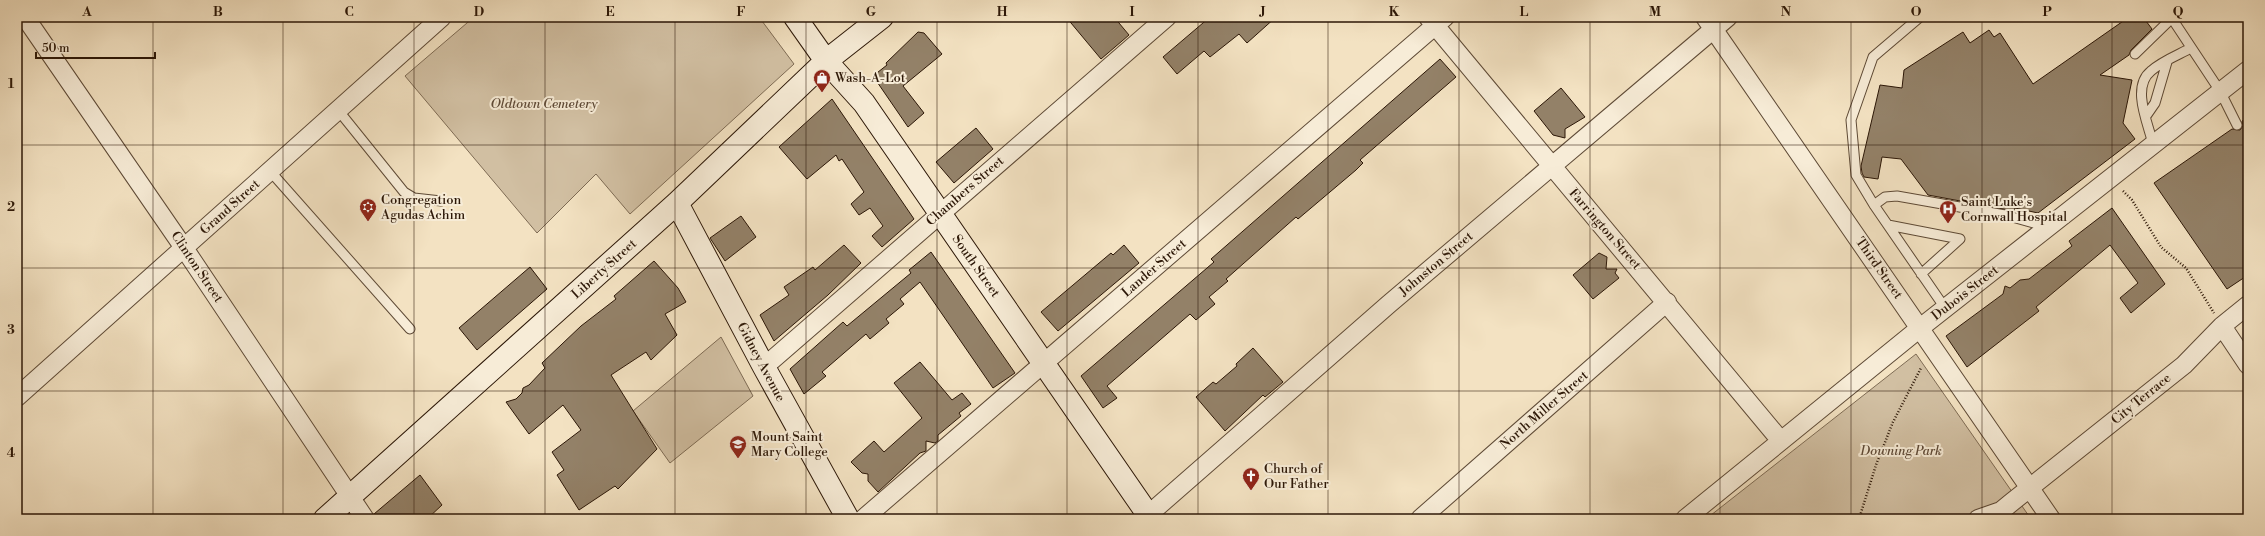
<svg xmlns="http://www.w3.org/2000/svg" width="2265" height="536" viewBox="0 0 2265 536" font-family="'Libre Bodoni',serif">
<style>
.green{fill:#d1bfa2;stroke:#7e6b54}
.building{fill:#938168;stroke:#2c1707}
.lines{fill:none;stroke-linecap:round;stroke-linejoin:round}
.lane-casing{stroke:#5e4a36;stroke-width:11}
.street-casing{stroke:#5e4a36;stroke-width:20}
.secondary-casing{stroke:#2c1707;stroke-width:24}
.path{stroke:#2c1707;stroke-width:2.5;stroke-dasharray:1 2;stroke-linecap:butt}
.lane{stroke:#f7ecd7;stroke-width:9}
.street{stroke:#f7ecd7;stroke-width:18}
.secondary{stroke:#f7ecd7;stroke-width:22}
.grid{fill:none;stroke:#2c1707;stroke-width:1;stroke-opacity:0.55}
.labels{text-anchor:middle;dominant-baseline:central;stroke-width:4;stroke-linejoin:round;paint-order:stroke}
.poi-label{font-size:13px;fill:#2c1707;stroke:#f7ecd7;text-anchor:start}
.park-label{font-size:13px;font-style:italic;fill:#5e4936;stroke:#f7ecd7}
.street-label{font-size:13px;fill:#2c1707;stroke:#f7ecd7}
.neatline{fill:none;stroke:#2c1707;stroke-width:1.5}
.grid-label{font-size:13px;text-anchor:middle;font-weight:bold;fill:#2c1707}
</style>
<rect width="100%" height="100%" fill="#f3e2c2"/>
<filter id="stains"><feTurbulence type="fractalNoise" baseFrequency=".005" numOctaves="4"/><feColorMatrix values="0 0 0 0 .2 0 0 0 0 .09 0 0 0 0 .02 0 0 0 .5 -.17"/></filter>
<radialGradient id="worn" r=".72"><stop offset=".6" stop-color="#630" stop-opacity="0"/><stop offset="1" stop-color="#630" stop-opacity=".3"/></radialGradient>
<path class="green" d="M474,17H759L794,64L630,214L596,174L537,233L405,76Z
M721,337L753,396L670,463L633,411Z
M1916,354L2031,519H1706Z"/>
<path class="building" d="M1066,17H1114L1129,35L1101,59Z
M1210,17H1276L1247,43L1239,34L1210,57L1204,51L1177,74L1163,57Z
M2129,17H2143L2152,29L2131,50L2129,55L2100,75L2132,80L2123,123L2135,139L2038,213L2015,208L2014,211L1928,195L1901,159L1882,157L1878,179L1864,177L1862,173L1861,166L1880,85L1902,88L1904,70L1963,32L1970,43L1989,30L1994,37L2000,33L2033,84Z
M918,32L924,33L942,54L903,86L924,113L908,127L873,76L887,65L886,63Z
M1440,59L1456,77L1360,160L1363,163L1356,170L1298,219L1296,217L1226,279L1228,281L1209,297L1215,304L1196,320L1190,314L1107,386L1117,398L1103,408L1081,376L1214,262L1211,259Z
M1561,88L1585,117L1565,129V138L1553,135L1534,111Z
M832,99L914,219L882,247L872,236L883,226L870,208L859,215L851,204L864,192L842,159L839,161L836,155L807,179L779,147Z
M2248,117V275L2227,289L2154,183L2232,129L2240,130L2243,126L2242,121Z
M976,128L993,149L954,183L936,162Z
M2112,208L2165,284L2131,313L2120,298L2138,283L2110,245L2036,307L2039,311L1967,367L1946,336L2003,294L2005,286L2010,288L2020,280L2029,279L2072,246L2069,241Z
M741,216L756,237L725,261L710,238Z
M844,245L861,263L828,295L774,341L760,315L789,295L784,287L813,267L815,270Z
M1124,245L1139,263L1058,331L1041,312L1111,253L1113,255Z
M931,252L1015,373L993,388L920,282L900,299L904,304L886,319L889,323L870,339L866,334L822,372L826,376L804,394L790,369L843,322L847,326L911,273L909,270Z
M1599,253L1607,257L1606,269H1617L1615,273L1619,278L1593,299L1573,275Z
M654,261L678,288L686,302L665,314L677,335L651,360L646,352L611,375L657,449L618,489L615,486L579,510L557,475L564,470L552,452L581,430L563,405L529,434L506,402L516,399L522,393L523,388L529,385L545,368L542,363L581,326L616,299L614,296Z
M530,267L547,289L477,350L459,328Z
M1253,348L1283,382L1265,397L1263,395L1225,431L1196,397L1213,382L1216,384L1237,366L1236,364Z
M920,362L952,400L962,393L971,404L959,413L961,416L938,435V441L935,443L926,441V451L920,453L878,492L868,481V474L862,473L851,462L874,441L884,452L922,418L894,383Z
M420,475L442,505L427,519H375L374,514Z"/>
<g class="lines">
<g class="lane-casing">
<path id="lane" d="M1920,17L1873,57L1851,120L1856,175L1874,205L1945,308
M2171,17L2220,91L2237,125
M2135,54L2172,18
M338,110L404,192L414,198L441,201
M2146,116L2155,103L2167,62
M2153,144C2148,123 2131,87 2151,71C2162,61 2178,55 2191,48
M270,171L410,329
M1874,205L1885,197L1897,196L2005,215L2048,227
M1888,225L1960,239L1921,274"/>
</g>
<g class="street-casing">
<path id="street" d="M25,17L184,248L365,519
M1428,17L1781,441
M1705,17L2051,519
M2222,326L2248,365
M764,367L1167,17
M17,397L442,17
M1148,515L1389,304L1728,17
M863,519L1445,17
M1420,519L1667,302
M1685,519L1920,328L2248,70
M1978,519L2001,511L2012,502L2184,365L2222,326L2248,305"/>
</g>
<g class="secondary-casing">
<path id="secondary" d="M795,17L826,61L864,103L1151,519
M677,203L764,367L848,519
M325,519L677,203L826,61L882,17"/>
</g>
<path class="path" d="M2123,191L2132,200L2161,247L2186,268L2214,313
M1859,519L1876,465L1893,422L1921,368"/>
<use href="#lane" class="lane"/>
<use href="#street" class="street"/>
<use href="#secondary" class="secondary"/>
</g>
<path class="grid" d="M153,17V519M283,17V519M414,17V519M545,17V519M675,17V519M806,17V519M937,17V519M1067,17V519M1198,17V519M1328,17V519M1459,17V519M1590,17V519M1720,17V519M1851,17V519M1982,17V519M2112,17V519M17,145H2248M17,268H2248M17,391H2248"/>
<defs>
<g id="shop-pin" transform="scale(0.9)"><path d="M0 17L-7.5 6A9.5 9.5 0 1 1 7.5 6Z" fill="#8f2418" stroke="#f7ecd7"/><path d="M-5-2.5h2.3a2.7 3.5 0 0 1 5.4 0H5L5.5 6h-11ZM-1.5-2.5h3a1.5 2.3 0 0 0-3 0Z" fill="#fff"/></g>
<g id="synagogue-pin" transform="scale(0.9)"><path d="M0 17L-7.5 6A9.5 9.5 0 1 1 7.5 6Z" fill="#8f2418" stroke="#f7ecd7"/><path d="M0-6.5L5.6 3.2H-5.6ZM0 6.5L5.6-3.2H-5.6Z" fill="#fff"/></g>
<g id="hospital-pin" transform="scale(0.9)"><path d="M0 17L-7.5 6A9.5 9.5 0 1 1 7.5 6Z" fill="#8f2418" stroke="#f7ecd7"/><path d="M-5-5h3v3.5h4V-5h3V5h-3V1.5h-4V5h-3Z" fill="#fff"/></g>
<g id="university-pin" transform="scale(0.9)"><path d="M0 17L-7.5 6A9.5 9.5 0 1 1 7.5 6Z" fill="#8f2418" stroke="#f7ecd7"/><path d="M0-5L7-2L0 1L-7-2ZM-4 1L0 2.5L4 1V4Q0 6-4 4Z" fill="#fff"/></g>
<g id="church-pin" transform="scale(0.9)"><path d="M0 17L-7.5 6A9.5 9.5 0 1 1 7.5 6Z" fill="#8f2418" stroke="#f7ecd7"/><path d="M-1.2-6h2.4v3.5h3.3v2.4h-3.3V6h-2.4V-.1h-3.3v-2.4h3.3Z" fill="#fff"/></g>
</defs>
<g fill-rule="evenodd">
<use href="#shop-pin" x="822" y="78"/>
<use href="#synagogue-pin" x="368" y="207"/>
<use href="#hospital-pin" x="1948" y="209"/>
<use href="#university-pin" x="738" y="444"/>
<use href="#church-pin" x="1251" y="476"/>
</g>
<g class="labels">
<g class="poi-label">
<text x="835" y="78">Wash-A-Lot</text>
<text x="381" y="200">Congregation<tspan x="381" dy="15">Agudas Achim</tspan></text>
<text x="1961" y="202">Saint Luke's<tspan x="1961" dy="15">Cornwall Hospital</tspan></text>
<text x="751" y="437">Mount Saint<tspan x="751" dy="15">Mary College</tspan></text>
<text x="1264" y="469">Church of<tspan x="1264" dy="15">Our Father</tspan></text>
</g>
<g class="park-label">
<text x="544" y="104">Oldtown Cemetery</text>
<text x="1901" y="451">Downing Park</text>
</g>
<g class="street-label">
<text transform="translate(965 191) rotate(-41)">Chambers Street</text>
<text transform="translate(230 207) rotate(-42)">Grand Street</text>
<text transform="translate(1605 229) rotate(49)">Farrington Street</text>
<text transform="translate(1436 264) rotate(-40)">Johnston Street</text>
<text transform="translate(976 266) rotate(55)">South Street</text>
<text transform="translate(197 267) rotate(56)">Clinton Street</text>
<text transform="translate(1154 268) rotate(-41)">Lander Street</text>
<text transform="translate(1879 268) rotate(55)">Third Street</text>
<text transform="translate(604 269) rotate(-42)">Liberty Street</text>
<text transform="translate(1965 293) rotate(-38)">Dubois Street</text>
<text transform="translate(761 362) rotate(62)">Gidney Avenue</text>
<text transform="translate(2141 399) rotate(-39)">City Terrace</text>
<text transform="translate(1544 410) rotate(-41)">North Miller Street</text>
</g>
</g>
<rect width="2265" height="536" fill="none" stroke="#f3e2c2" stroke-width="44"/>
<path d="M36 52v6h119v-6" fill="none" stroke="#2c1707" stroke-width="2"/>
<text x="42" y="52" font-size="12" fill="#2c1707" stroke="#f7ecd7" stroke-width="3" paint-order="stroke">50 m</text>
<rect x="22" y="22" width="2221" height="492" class="neatline"/>
<g class="grid-label">
<text x="87" y="16">A</text>
<text x="218" y="16">B</text>
<text x="349" y="16">C</text>
<text x="479" y="16">D</text>
<text x="610" y="16">E</text>
<text x="741" y="16">F</text>
<text x="871" y="16">G</text>
<text x="1002" y="16">H</text>
<text x="1132" y="16">I</text>
<text x="1263" y="16">J</text>
<text x="1394" y="16">K</text>
<text x="1524" y="16">L</text>
<text x="1655" y="16">M</text>
<text x="1786" y="16">N</text>
<text x="1916" y="16">O</text>
<text x="2047" y="16">P</text>
<text x="2178" y="16">Q</text>
<text x="11" y="88">1</text>
<text x="11" y="211">2</text>
<text x="11" y="334">3</text>
<text x="11" y="457">4</text>
</g>
<rect width="100%" height="100%" filter="url(#stains)"/>
<rect width="100%" height="100%" fill="url(#worn)"/>
</svg>
